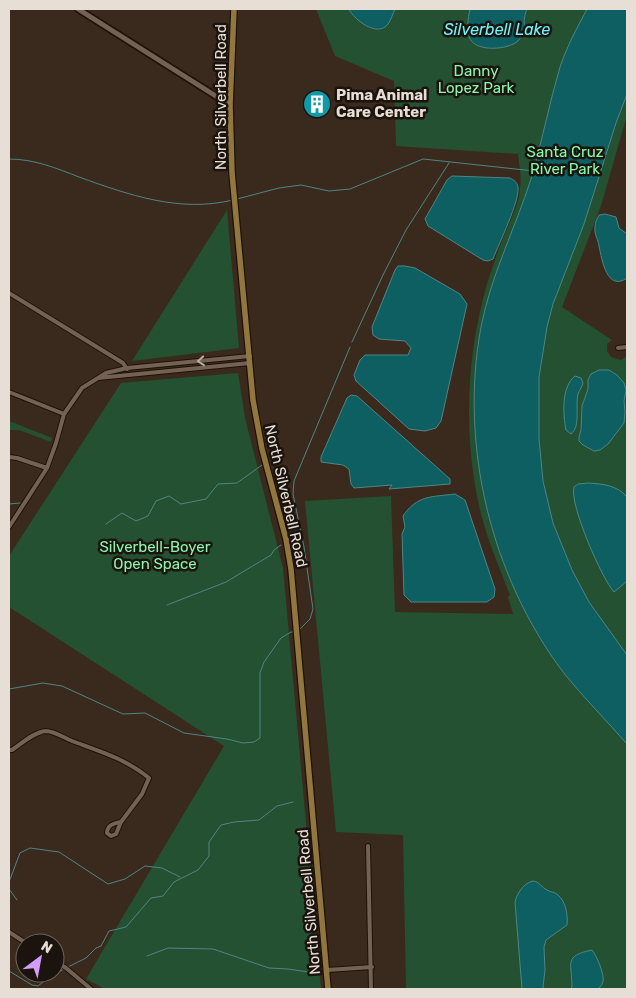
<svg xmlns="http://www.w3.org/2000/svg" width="636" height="998" viewBox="0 0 636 998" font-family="Rubik,sans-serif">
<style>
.green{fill:#245132}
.water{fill:#0e5f61;stroke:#4f8584}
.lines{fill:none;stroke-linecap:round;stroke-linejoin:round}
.stream{stroke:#4f8584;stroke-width:1}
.minor-casing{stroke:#1f1206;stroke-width:6}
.tertiary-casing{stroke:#1f1206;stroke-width:8}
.secondary-casing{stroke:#1f1206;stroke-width:8}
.minor{stroke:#736254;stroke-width:4}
.tertiary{stroke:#736254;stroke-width:5}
.secondary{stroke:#927640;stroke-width:5.5}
.oneway{stroke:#b9aca1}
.labels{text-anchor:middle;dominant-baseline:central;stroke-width:5;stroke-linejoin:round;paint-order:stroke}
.park-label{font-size:15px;fill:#88f7ab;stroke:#1b140e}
.poi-label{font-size:15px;font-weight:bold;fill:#e7ded5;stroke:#1b140e;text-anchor:start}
.street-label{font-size:15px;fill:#e7ded5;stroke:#1b140e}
.water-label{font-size:16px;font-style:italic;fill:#6cf5fa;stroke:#1b140e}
</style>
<rect width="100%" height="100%" fill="#392a1d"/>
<path class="green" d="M316,9H627V115L601,206L562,307L612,340L607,344V351L611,357L621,360L627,356V989H406L403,835L336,832L305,501L391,496L395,612L513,614L508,597L510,595C499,567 487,539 480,510C463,437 466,356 487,284C492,269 497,253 503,238C510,221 519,205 520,188C522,177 519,165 518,154L396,146L394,81L335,56Z
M227,210L239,348L132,361Z
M238,373L245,418L283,568L321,989H105L86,979L224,746L9,607V556L121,383Z
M9,421L52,438L51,442L19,430H9Z"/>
<path class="water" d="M349,9H395C393,13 391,20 388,24C378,38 354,20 349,9Z
M470,9H527C525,13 523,23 525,27C523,32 522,37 518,41C508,50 477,52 470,39C466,31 468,18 470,9Z
M587,9H627V94L616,123L584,224L553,304L547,327L539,377V439L543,481L553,523L572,570L589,602L627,655V744C606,720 583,697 563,672C491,576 459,445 481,327C491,275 515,229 531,179C542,142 549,104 560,67C567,46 577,28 587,9Z
M452,176L510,178C514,180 517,182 518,187C520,201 499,243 493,259L488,261L483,260L428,226L425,219L447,180Z
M605,214L616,217L619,228L627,234V278C607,292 602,260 599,246C598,239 594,234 595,227C595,222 597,219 599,215Z
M398,266H405L415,268L460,294L467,304L441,421L436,428L425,431L409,429L356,381L354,375L360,360L365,355H408L411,348L405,341L379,339L373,335L372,327L395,270Z
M599,370H609L617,375L624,383L626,390L624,401L625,412L624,423L608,444L600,450L594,451L583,445L579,441V437L581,430L582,406L588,389V380L591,374Z
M575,376L581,378L583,383C582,387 579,391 578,394C575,406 581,427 571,434L566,430C563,415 561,387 575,376Z
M351,395L357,396L450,479V484L389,489L392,485L354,488L351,484L349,469L343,465L321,462V457L347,398Z
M588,483C603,484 617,485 627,497V581L614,592C602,579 569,504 574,487L578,484Z
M455,494L465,500L495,589L494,597L487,602H411L404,595L402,534L405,527L403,516C417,495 432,497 455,494Z
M533,881C540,882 541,887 547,890C550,892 555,892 558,895C566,902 568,915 567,925L546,940L544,947L545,970L543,987L544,989H522L515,902C517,893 524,883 533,881Z
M592,950C596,954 605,975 603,982C602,985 600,987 598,989H570L572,987C572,963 563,956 592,950Z"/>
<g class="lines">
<path class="stream" d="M9,159C34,159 56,168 79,177C129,195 180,213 233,200
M237,199L279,188L301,185L329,191L350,189L423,159L534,171
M352,342L383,275L406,230L449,163
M9,504L20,503
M106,524L122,513L136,521L148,516L156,501L169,496L181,504L206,499L218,484L237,483L262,465
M167,605L226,582L271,555L274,550L281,545
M298,631L310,619L313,609L304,547L293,494L294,481L350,347
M9,689L43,683L62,686L123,714L145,713L184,733L227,739L243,743L254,742L260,738V673L264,662L281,638L291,632H294
M9,882L20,853L30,848L59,852L108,884L125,879L145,866L162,868L180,877
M9,889L17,900
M147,956L168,948L213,949L269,968L288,969L315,973
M68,967L86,958L96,948L101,946L109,931L126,927L151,898L163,896L174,882L198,870L209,856V842L221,825L234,822L259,820L277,806L293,802
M9,971L32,985L38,986C46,979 55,974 64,969"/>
<g class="minor-casing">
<path id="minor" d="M9,293L123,363L127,369
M618,348L627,347
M98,378L250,363
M9,392L64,414
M9,457L17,458L47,468
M9,527L47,468L56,443L64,414L82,388L106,373L127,368L250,356
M9,750H12C21,744 34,732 46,731C54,731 64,738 72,741C99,751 126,759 149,778L142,794L121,822L116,834L111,836L107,833C107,825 114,823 121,822
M368,846L371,989
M9,932L26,943
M55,961L66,968L91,989
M327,970L372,967"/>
</g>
<g class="tertiary-casing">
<path id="tertiary" d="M78,9L230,105"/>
</g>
<g class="secondary-casing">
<path id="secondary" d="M234,9L230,105L232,173L253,400L262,449L286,539L291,569L328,989"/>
</g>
<use href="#minor" class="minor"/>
<use href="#tertiary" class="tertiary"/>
<use href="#secondary" class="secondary"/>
</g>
<defs><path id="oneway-chevron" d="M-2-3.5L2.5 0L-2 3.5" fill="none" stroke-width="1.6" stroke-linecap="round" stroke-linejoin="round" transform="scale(1.25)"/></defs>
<use class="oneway" href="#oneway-chevron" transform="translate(201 361) rotate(175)"/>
<defs>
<g id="building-disc" transform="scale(1.4375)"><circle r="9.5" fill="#0f9aa8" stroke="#1b140e"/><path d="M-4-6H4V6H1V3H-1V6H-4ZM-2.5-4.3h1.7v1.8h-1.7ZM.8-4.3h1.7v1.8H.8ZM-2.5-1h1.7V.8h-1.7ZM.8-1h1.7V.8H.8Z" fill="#fff"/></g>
</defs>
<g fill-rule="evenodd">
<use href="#building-disc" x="317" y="104"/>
</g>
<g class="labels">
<g class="park-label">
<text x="476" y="71">Danny<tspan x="476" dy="17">Lopez Park</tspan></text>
<text x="565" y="152">Santa Cruz<tspan x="565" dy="17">River Park</tspan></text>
<text x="155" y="547">Silverbell-Boyer<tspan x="155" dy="17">Open Space</tspan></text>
</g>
<g class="poi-label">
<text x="336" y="95">Pima Animal<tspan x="336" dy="17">Care Center</tspan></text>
</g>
<g class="street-label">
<text transform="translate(221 97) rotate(-90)">North Silverbell Road</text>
<text transform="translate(286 496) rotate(77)">North Silverbell Road</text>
<text transform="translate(309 902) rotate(-95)">North Silverbell Road</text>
</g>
<g class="water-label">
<text x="497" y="29">Silverbell Lake</text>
</g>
</g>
<rect width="636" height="998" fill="none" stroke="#e7ded5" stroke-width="20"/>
<g transform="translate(40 958) rotate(32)"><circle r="24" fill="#1b140e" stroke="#6d655e"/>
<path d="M0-4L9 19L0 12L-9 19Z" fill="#d29dfd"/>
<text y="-8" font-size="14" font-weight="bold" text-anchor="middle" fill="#e7ded5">N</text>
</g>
</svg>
